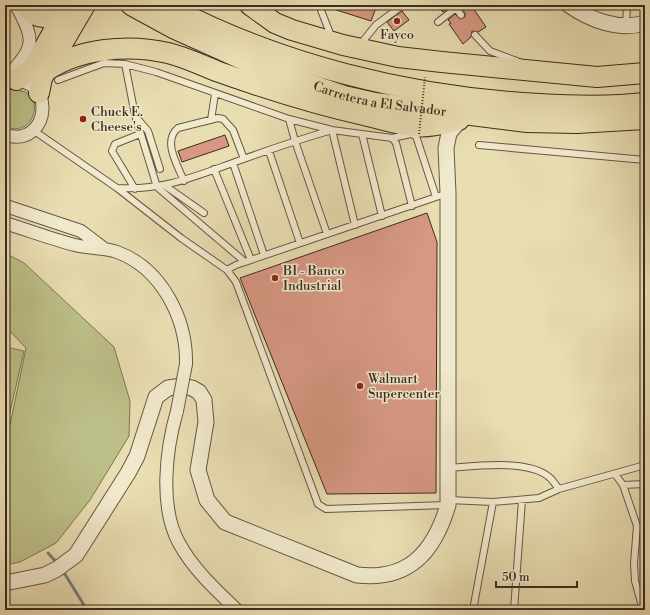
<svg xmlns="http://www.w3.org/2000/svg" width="650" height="615" viewBox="0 0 650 615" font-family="'Libre Bodoni',serif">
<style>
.green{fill:#bdbf88;stroke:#7b7654}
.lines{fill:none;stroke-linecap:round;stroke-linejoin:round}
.stream{stroke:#76807b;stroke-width:3}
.building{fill:#d79883;stroke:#392c1f}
.service-casing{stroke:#655844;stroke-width:8}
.minor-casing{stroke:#655844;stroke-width:14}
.tertiary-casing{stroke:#655844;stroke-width:17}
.trunk-casing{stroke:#392c1f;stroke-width:22}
.service{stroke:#f1e9cd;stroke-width:6}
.minor{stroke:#f1e9cd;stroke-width:12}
.tertiary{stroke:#f1e9cd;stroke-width:15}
.trunk{stroke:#e9ddb2;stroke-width:20}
.minor-bridge-casing{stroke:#655844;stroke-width:14;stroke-linecap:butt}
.path-bridge{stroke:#392c1f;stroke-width:2;stroke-dasharray:1 2;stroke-linecap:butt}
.minor-bridge{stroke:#f1e9cd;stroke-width:12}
.poi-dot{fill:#8f2418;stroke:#f1e9cd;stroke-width:1.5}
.labels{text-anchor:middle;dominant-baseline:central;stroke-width:3;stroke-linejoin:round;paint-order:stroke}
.poi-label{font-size:13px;fill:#392c1f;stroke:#f1e9cd;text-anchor:start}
.street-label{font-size:13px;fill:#392c1f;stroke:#f1e9cd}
</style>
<rect width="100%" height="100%" fill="#e9ddb2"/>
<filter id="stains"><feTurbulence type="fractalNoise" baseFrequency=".005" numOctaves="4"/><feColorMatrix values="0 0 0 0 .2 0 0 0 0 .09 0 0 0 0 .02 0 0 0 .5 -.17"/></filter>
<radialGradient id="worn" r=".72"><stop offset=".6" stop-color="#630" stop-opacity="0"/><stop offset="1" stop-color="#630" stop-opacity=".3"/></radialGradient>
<path class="green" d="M12,89L26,92L34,102C37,120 23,135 5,126V92Z
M5,253L24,263L114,347L130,401L129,436L90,500L56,543L20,562L5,565V425H10L26,348L5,326Z
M5,347L24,351L8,421L5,420Z"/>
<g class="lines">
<path class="stream" d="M48,553L57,563
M63,571L87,610"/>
</g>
<path class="building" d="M328,5H377L371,21L327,7Z
M437,5H453L443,12Z
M459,5H471L486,27L478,32L472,31L471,37L463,44L449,24L451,23L448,20L455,14L460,19L465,17V13Z
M402,11L409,20L394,31L387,22Z
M225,135L229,146L182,162L178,151Z
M427,213L437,242L436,493L327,494L240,278Z"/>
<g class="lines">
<g class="service-casing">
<path id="service" d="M319,5L331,36
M438,22L456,8L461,15
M626,25L627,5
M475,35L490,51L522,63
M359,46L376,25L403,5
M125,64L135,115L157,187L245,262
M58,80L104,63L125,64L156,72L289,119L332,130L392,138L396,143L412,206
M136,117L148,131L160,169
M289,119L295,141L327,234
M211,120L215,94
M33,130L117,188L181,238L227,270L236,282L318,504L326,509L447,505
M362,134L382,216
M392,138L411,134L416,136L436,197
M479,145L645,160
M269,151L300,243
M233,163L264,255
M214,169L251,260
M184,181C178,166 162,141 178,128L218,118L223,119L233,130L244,159
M164,185L204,213
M117,188C165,191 198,175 241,160C271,149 301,139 332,130L355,225
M135,189L112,151L115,144L140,134
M227,270L236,265L448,193
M449,468C475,466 528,459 549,477C553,480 556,486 559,489
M615,474L623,485L645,484
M623,485L637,526L634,563L635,581L643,610
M448,500L493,502L539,498L559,489L645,465
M473,610L493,502
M514,610L522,500"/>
</g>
<g class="minor-casing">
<path id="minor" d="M5,80C34,46 37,44 16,5
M5,83C57,69 53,149 5,135
M9,207L81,231L102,247
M5,223C28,230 51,239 75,245C89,249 103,247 117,252C161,268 187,318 186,364
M177,411C166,449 159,507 179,543C193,569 216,590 237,610"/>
</g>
<g class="tertiary-casing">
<path id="tertiary" d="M569,5C590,20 619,31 645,23
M5,583L45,575L57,569L76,555L128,473L137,456L156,397L168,388L182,386L192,388L199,392L204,400L206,422L198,470L207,500L225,522L357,575C409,581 434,552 448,505V193L446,148L449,133L460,120"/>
</g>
<g class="trunk-casing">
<g id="trunk">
<path d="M26,5C35,21 49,18 64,13"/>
<path id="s1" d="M131,5L175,29L264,69L344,96L375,103L527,122L577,123L645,119"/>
<path d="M166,5C280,65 410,97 539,104C574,106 610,107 645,103"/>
<path d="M250,5L275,23L292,30L343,45L398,57L442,62L597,77L645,73"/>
<path d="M46,71C79,48 129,44 168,53C185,57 203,66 219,72C267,89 315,104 364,115C381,119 398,125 414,126C429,128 446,123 459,120"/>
<path d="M16,80L33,68L68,5"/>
<path d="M39,93L42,78L85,5"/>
</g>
</g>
<use href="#service" class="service"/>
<use href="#minor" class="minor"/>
<use href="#tertiary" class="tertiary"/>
<use href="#trunk" class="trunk"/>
<g class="minor-bridge-casing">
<path id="minor-bridge" d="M177,411L186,364"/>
</g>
<path class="path-bridge" d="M419,134L425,77"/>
<use href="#minor-bridge" class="minor-bridge"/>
</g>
<g class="poi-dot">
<circle cx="397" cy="21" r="4"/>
<circle cx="83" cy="119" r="4"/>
<circle cx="275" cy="278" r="4"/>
<circle cx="360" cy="386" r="4"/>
</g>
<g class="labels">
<g class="poi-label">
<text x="397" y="35" text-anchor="middle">Fayco</text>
<text x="91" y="112">Chuck E.<tspan x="91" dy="15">Cheese's</tspan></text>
<text x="283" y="271">BI - Banco<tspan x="283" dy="15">Industrial</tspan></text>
<text x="368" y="379">Walmart<tspan x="368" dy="15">Supercenter</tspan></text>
</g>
<g class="street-label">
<text stroke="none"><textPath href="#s1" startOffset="268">Carretera a El Salvador</textPath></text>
</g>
</g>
<rect width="650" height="615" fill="none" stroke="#e9ddb2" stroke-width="20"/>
<rect x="6" y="6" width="638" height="603" fill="none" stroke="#392c1f" stroke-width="2"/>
<rect x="10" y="10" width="630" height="595" fill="none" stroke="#392c1f"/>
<path d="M496 581v6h81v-6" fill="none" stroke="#392c1f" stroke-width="2"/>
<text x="502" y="581" font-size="12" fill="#392c1f" stroke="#f1e9cd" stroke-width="3" paint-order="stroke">50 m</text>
<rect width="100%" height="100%" filter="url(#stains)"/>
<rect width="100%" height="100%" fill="url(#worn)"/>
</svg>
